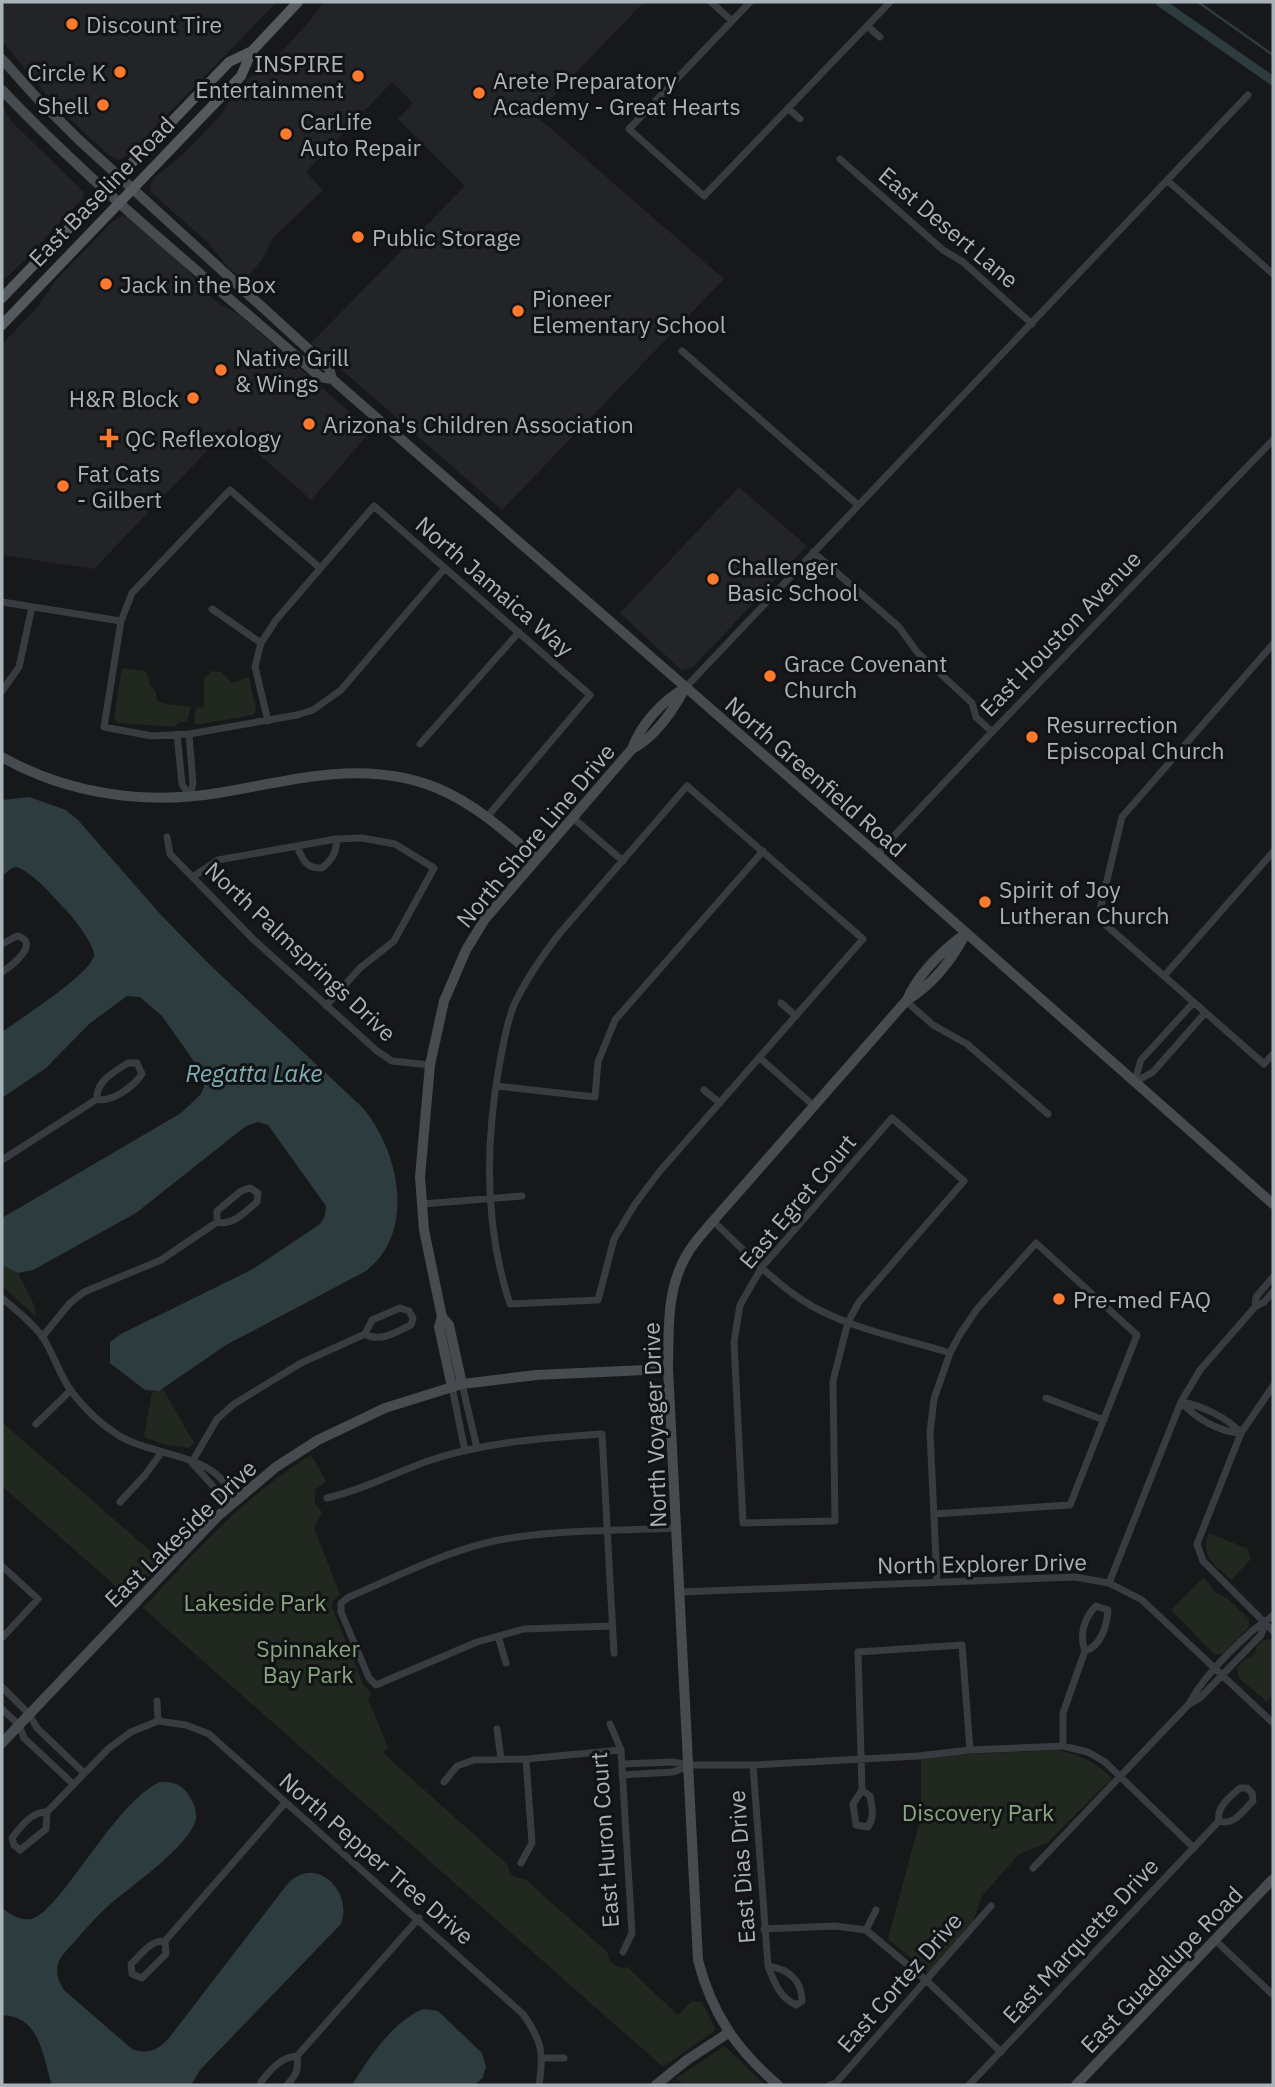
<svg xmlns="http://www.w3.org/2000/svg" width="1275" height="2087" viewBox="0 0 1275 2087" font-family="'IBM Plex Sans',sans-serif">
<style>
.built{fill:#232427}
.park{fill:#20281f}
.water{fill:#2c3c3f}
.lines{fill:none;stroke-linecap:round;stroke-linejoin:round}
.stream{stroke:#2c3c3f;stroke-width:2.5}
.canal{stroke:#2c3c3f;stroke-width:9}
.street{stroke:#383b3f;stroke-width:7}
.secondary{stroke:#464b4f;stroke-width:10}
.primary{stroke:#54595e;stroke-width:10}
.poi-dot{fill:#fd7a2c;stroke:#121315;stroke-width:2.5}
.labels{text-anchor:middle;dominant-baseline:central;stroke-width:6;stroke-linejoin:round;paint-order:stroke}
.poi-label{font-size:23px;fill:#a9b3ba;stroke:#121315;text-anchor:start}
.street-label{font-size:23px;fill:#a9b3ba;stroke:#121315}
.park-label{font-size:23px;fill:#88a67f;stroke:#121315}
.water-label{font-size:24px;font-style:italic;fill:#7eadb7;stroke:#121315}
</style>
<rect width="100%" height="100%" fill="#17181a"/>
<path class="built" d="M2,2H277L129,154L119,160L109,155L57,107L2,41Z
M324,2H644L535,115L724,279L502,510L311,343L465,186L398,119L413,103L392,82L306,172L323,190L273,238L262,260L244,281L229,268L205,240L151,192L150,185L154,178L183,154L221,115L234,94L257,71L282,51L308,23Z
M2,106L11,121L84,192L83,198L17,268L2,281Z
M122,216L129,218L184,266L203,289L218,303L240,315L371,431L311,500L229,428L94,569L2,555V344L37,308L55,281L112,222Z
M739,487L807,546L693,667L681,670L620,613Z"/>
<path class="park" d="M122,668L145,671L149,679V684L156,691V699C165,707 181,704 191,707L187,722H179L174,727L118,723L114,718Z
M212,671L221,672L232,683L249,677L256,710L253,715L195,725L194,713L197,707L202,708L204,706V679Z
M2,1265L18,1273L35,1307L36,1317L2,1286Z
M163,1389L194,1443L189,1448L167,1445L144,1437L152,1392Z
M2,1422L163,1562L128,1597L2,1486Z
M311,1455L326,1481L315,1490V1504L322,1512L314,1528L340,1594L333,1601L332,1607L363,1684L371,1693L368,1699L388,1747L383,1753L508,1865C509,1875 515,1878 525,1879L607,1952L610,1962L621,1968L627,1967L678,2015L692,2001L702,2002L715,2028L713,2032L663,2067L143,1608C195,1552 245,1495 311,1455Z
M1209,1533L1248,1549L1251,1559L1231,1580C1215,1564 1199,1557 1209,1533Z
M1204,1577L1215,1592L1227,1598L1249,1619V1627L1223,1654H1214L1171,1610Z
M1271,1639L1273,1642V1695L1267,1702L1239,1678L1237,1667L1244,1660L1255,1654L1256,1647L1263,1640Z
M1058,1750C1081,1755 1095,1762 1112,1778L1047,1843L1019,1854L982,1896L973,1922L929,1973L888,1939L921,1816V1759L970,1754Z
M725,2046L765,2085H684L676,2078Z"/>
<path class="water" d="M29,797L66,810L78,820L161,915L209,964L362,1107C399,1150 417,1232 366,1271L226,1345L159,1391L145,1390L110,1363V1342L121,1334L253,1269L320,1224L325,1216L326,1206L268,1125L258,1122L246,1126L136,1213L33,1270L18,1273L2,1265V1218L181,1113L201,1094L204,1087L203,1074L162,1016L140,997L127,996L89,1024L46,1068L2,1098V1032C20,1019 89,975 94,956C96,947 73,917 66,910C52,896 36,875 17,867L12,868L2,876V800Z
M160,1782C173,1782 180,1783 188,1794C193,1801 197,1810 196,1819C189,1847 131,1886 109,1905C97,1916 86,1928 76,1940C70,1947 63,1953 59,1961C55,1972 58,1982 65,1991L132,2049C149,2055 158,2050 169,2038L282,1891C287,1885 291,1879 298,1876C324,1862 352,1896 341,1924L200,2070L191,2085H52C42,2055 41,2017 2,2015V1908C10,1914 20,1921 31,1919C60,1913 115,1801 160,1782Z
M423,2009L438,2011L482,2053L486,2067L483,2077L475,2085H352C369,2058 392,2022 423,2009Z"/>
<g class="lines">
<path class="stream" d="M1198,2L1273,55"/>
<path class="canal" d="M1160,2L1273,81"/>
<path class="street" d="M711,2L732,21
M750,2L629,129L704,196L890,2
M867,26L880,37
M788,108L800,119
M840,159L943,250L963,262L1032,324
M1168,181L1273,274
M682,351L858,505
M813,552L899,627L917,652L972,703L976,717L992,732
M320,568L230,490L132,593L121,621L104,727L152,736L189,734L297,715L313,710L341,690L445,568
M2,602L121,621
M212,609L261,643
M1273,644L1122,817L1098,918L1264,1064L1273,1054
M685,688L1248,95
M2,691L19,667L32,607
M268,721L255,667L261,643L276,620L374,506L590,695L487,817
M177,734L182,784L190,797
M189,734L193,783L190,796
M420,744L519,632
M687,786L863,939L660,1171L635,1204L614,1239L598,1300L510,1304C485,1228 485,1146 499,1067C503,1046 506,1024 514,1005C526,979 542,956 560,933Z
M572,817L623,861
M167,837L170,854L253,939L377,1051L392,1061L430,1065
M297,846C302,859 306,869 322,868C331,861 338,852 336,839
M877,854L992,732L1273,440
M193,877L218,860L336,839L362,838L395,844L434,868L394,941L360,968L326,1006
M2,944L17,936C41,942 13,965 2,972
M1164,976L1273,852
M906,1001L933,1025L967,1044L1048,1114
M781,1003L796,1016
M760,1058L814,1106
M1135,1082L1153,1072L1205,1013
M1134,1083L1141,1060L1194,1002
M496,1086L595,1097L598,1062L615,1020L763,851
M704,1090L720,1103
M892,1118L964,1181L859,1302L848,1322L833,1381L835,1521L743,1523L734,1342L740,1305L762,1267Z
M2,1160L97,1099C112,1103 134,1086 142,1074L137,1063H128C114,1072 96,1081 97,1099
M422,1204L522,1196
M713,1221C741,1247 769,1278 802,1300C845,1328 902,1338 950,1353
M2,1298C16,1310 33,1323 44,1339C54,1356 60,1375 71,1391C84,1408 100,1424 118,1435C157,1459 218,1451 234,1501
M1255,1307L1256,1297L1273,1277
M42,1337L70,1303L84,1292L161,1260L217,1222C233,1226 245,1212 257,1202L258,1193L250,1188L241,1191L217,1211V1222
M462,1384L477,1448
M1273,1386L1241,1433L1197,1544L1203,1561L1273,1631
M452,1387L465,1451
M1046,1398L1104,1420
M1181,1402C1195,1418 1219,1432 1241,1433
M1181,1402C1201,1405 1228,1418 1241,1433
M36,1424L71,1390
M192,1462L217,1419L234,1404L301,1363L365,1334L372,1320L400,1308L409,1311L413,1318L411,1325C396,1332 380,1343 365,1334
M192,1463L222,1496L234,1501
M327,1498C363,1490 394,1473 428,1461C484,1442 543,1438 602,1434L614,1653
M120,1502L145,1475L161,1453
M934,1514L1070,1505L1137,1335L1036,1243L977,1309L960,1334L950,1353L934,1399L930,1432L937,1581
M2,1566L38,1599L2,1638
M1109,1583L1181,1402L1200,1370L1255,1307L1264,1302L1273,1292
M681,1592L1048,1578L1075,1577L1109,1583L1142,1600L1273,1723
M612,1626L524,1629L477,1642L376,1685L369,1678L341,1612V1603L349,1597C396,1577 444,1552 494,1541C554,1529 616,1531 676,1528
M498,1636L506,1663
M2,1687L29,1714L37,1728L83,1772
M157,1701L158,1721
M1189,1704C1201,1680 1231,1650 1251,1632C1259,1625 1266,1622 1273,1615
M2,1709L19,1725L24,1738L73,1784
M158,1721L186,1725L209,1734L523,2014C542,2041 544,2053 539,2085
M610,1724L621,1750L632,1933L623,1952
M497,1729L501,1759
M1063,1746V1713L1085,1651C1079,1635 1084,1618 1096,1606L1108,1610C1107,1626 1101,1646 1085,1651
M622,1764L673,1762L689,1765H753L918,1756L970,1750L1063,1746L1088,1752L1105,1762L1194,1848
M753,1765L768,1966C774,1982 780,1998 796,2005L802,2001C802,1980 788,1969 768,1966
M622,1775L673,1772L689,1766
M444,1782L457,1766L474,1760L526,1759L621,1750
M862,1790L870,1796C872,1808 875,1816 868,1827L856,1825L853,1804L862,1790L858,1652L962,1645L970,1750
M47,1812L46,1829L20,1850L14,1845L12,1838C21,1826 31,1812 47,1812L108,1749L131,1732L158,1721
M521,1863L532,1843L526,1759
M1033,1868L1188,1705L1200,1698L1261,1635L1265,1624
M764,1929L835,1926L866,1930L927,1981L1001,2052
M866,1930L876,1910
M1215,1940L1273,1995
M165,1941L166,1954L142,1978L132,1974L131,1964C141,1955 150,1940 165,1941L285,1803
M543,2058H564
M261,2085V2082C270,2070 281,2057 297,2056L419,1918
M287,2085C296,2075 299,2070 297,2056
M830,2085L836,2083L991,1906
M969,2085L1219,1821C1216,1807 1230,1797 1240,1788H1247L1252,1793L1253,1801C1243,1811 1234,1826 1219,1821"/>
<path class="secondary" d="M2,59L36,97L78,139L329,368L332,379
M2,90C100,193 213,283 320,377L332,379L868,846L1273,1204
M632,749C653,739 673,711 684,690
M2,757C67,794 145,805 218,793C292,781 363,758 437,788C475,804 505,831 536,858
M907,1000C918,974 940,953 962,936
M442,1317L449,1325L462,1384
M452,1387L439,1327L442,1317L424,1230L420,1177L430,1065L444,1001L466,950L485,919L632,749C641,724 662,701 685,688
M2,1743L218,1516L276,1467L318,1440L385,1408L462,1384L536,1375L668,1369
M656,2085L687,2060L728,2033
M778,2085C736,2049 712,2014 698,1960L668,1369C669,1330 666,1291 686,1256C693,1243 704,1232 713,1221L906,1001C932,985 952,960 966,933
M1076,2085L1273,1879"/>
<path class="primary" d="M2,298L229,62L252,51
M2,325L241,76L252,51L298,2"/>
</g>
<g class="poi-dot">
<circle cx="72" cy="24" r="7"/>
<circle cx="120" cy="72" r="7"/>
<circle cx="358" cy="76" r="7"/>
<circle cx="479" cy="93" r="7"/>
<circle cx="103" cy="105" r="7"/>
<circle cx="286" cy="134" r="7"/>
<circle cx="358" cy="237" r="7"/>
<circle cx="106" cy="284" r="7"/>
<circle cx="518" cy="311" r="7"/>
<circle cx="221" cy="370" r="7"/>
<circle cx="193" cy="398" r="7"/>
<circle cx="309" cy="424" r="7"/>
<path d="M105.5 427.5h7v7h7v7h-7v7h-7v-7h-7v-7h7z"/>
<circle cx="63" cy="486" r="7"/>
<circle cx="713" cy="579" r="7"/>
<circle cx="770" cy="676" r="7"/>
<circle cx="1032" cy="737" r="7"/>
<circle cx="985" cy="902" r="7"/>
<circle cx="1059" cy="1299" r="7"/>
</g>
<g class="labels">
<g class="poi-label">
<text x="86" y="24">Discount Tire</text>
<text x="344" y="63" text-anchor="end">INSPIRE<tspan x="344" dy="26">Entertainment</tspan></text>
<text x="106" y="72" text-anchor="end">Circle K</text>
<text x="493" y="80">Arete Preparatory<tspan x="493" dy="26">Academy - Great Hearts</tspan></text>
<text x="89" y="105" text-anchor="end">Shell</text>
<text x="300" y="121">CarLife<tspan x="300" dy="26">Auto Repair</tspan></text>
<text x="372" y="237">Public Storage</text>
<text x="120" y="284">Jack in the Box</text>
<text x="532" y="298">Pioneer<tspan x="532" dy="26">Elementary School</tspan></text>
<text x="235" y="357">Native Grill<tspan x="235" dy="26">&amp; Wings</tspan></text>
<text x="179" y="398" text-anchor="end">H&amp;R Block</text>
<text x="323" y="424">Arizona's Children Association</text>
<text x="125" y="438">QC Reflexology</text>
<text x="77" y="473">Fat Cats<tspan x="77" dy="26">- Gilbert</tspan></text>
<text x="727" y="566">Challenger<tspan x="727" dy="26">Basic School</tspan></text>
<text x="784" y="663">Grace Covenant<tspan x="784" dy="26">Church</tspan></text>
<text x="1046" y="724">Resurrection<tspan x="1046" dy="26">Episcopal Church</tspan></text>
<text x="999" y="889">Spirit of Joy<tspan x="999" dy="26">Lutheran Church</tspan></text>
<text x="1073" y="1299">Pre-med FAQ</text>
</g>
<g class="street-label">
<text transform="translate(101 191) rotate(-46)">East Baseline Road</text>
<text transform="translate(949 227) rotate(40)">East Desert Lane</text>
<text transform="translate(495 586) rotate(41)">North Jamaica Way</text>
<text transform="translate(1060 633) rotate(-46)">East Houston Avenue</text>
<text transform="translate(816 776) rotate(41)">North Greenfield Road</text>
<text transform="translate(535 835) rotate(-50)">North Shore Line Drive</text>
<text transform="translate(301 951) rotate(43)">North Palmsprings Drive</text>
<text transform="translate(797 1201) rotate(-50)">East Egret Court</text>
<text transform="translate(654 1425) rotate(-92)">North Voyager Drive</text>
<text transform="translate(180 1533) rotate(-44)">East Lakeside Drive</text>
<text transform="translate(982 1563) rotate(-1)">North Explorer Drive</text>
<text transform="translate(604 1840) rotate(-94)">East Huron Court</text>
<text transform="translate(377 1858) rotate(41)">North Pepper Tree Drive</text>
<text transform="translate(741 1867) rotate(-94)">East Dias Drive</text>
<text transform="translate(1080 1940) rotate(-47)">East Marquette Drive</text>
<text transform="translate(1161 1969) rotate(-46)">East Guadalupe Road</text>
<text transform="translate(899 1982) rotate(-49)">East Cortez Drive</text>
</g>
<g class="park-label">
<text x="255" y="1602">Lakeside Park</text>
<text x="308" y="1648">Spinnaker<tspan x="308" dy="26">Bay Park</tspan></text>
<text x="978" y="1812">Discovery Park</text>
</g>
<g class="water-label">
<text x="254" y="1073">Regatta Lake</text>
</g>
</g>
<rect width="1275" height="2087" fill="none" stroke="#a9b3ba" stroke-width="7"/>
</svg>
